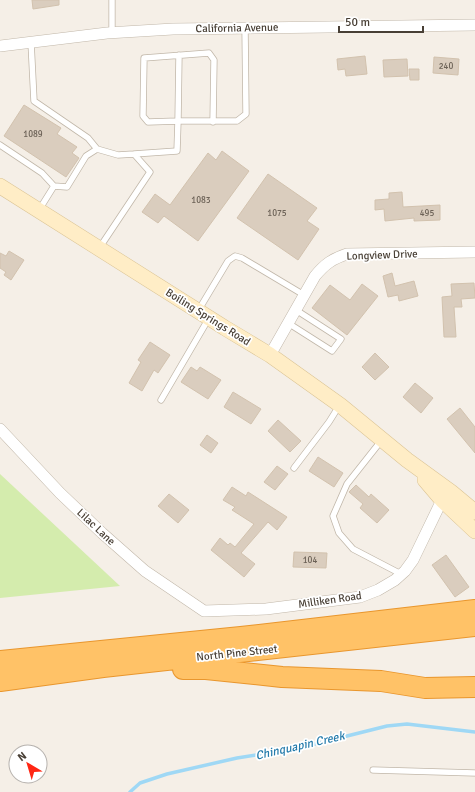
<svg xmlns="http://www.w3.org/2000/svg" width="475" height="792" viewBox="0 0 475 792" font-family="Signika,sans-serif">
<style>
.green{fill:#d4ecad}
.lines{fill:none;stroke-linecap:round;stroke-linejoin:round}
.stream{stroke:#9fd8f5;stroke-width:3.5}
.building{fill:#dacdbe;stroke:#d2c2ae}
.lane-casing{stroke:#c1b7a9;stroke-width:7}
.street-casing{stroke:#c1b7a9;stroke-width:12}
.secondary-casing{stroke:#dbc495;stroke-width:16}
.highway-casing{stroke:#e9962d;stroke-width:22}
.lane{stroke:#fff;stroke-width:5.5}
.street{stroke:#fff;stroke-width:11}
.secondary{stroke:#ffedc6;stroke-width:15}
.highway{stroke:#ffc267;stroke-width:20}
.labels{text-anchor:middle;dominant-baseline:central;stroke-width:3.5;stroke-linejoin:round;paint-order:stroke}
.number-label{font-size:9px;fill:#6c6257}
.street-label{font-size:11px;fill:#483f35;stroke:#fff}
.water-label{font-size:12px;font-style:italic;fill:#247bab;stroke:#fff}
</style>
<rect width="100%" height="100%" fill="#f5efe7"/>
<path class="green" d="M0,474L120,586L0,598Z"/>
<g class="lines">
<path class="stream" d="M130,792L140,783L167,774L237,758L299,748L387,726L407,724L475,732"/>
</g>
<path class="building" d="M32,0H59V5L33,9Z
M365,56L367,74L346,76L345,69L338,70L337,59Z
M434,57L459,59L458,75L433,73Z
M407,59L408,76L384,77L383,60Z
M409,69H419V80H410Z
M24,105L61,128L57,134L77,147L72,153L79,158L66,177L4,136Z
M222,151L249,171L198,241L164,216L158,223L142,212L155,194L170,205L208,153L216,160Z
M268,174L317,208L307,221L319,229L298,260L237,218Z
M402,192L403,207L440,205V220L414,221V218L385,221L384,209L375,210V200L389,199V193Z
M9,251L24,260L11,280L4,275L6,272L0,268V253L6,256Z
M392,273L395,286L414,281L418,296L399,301L398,295L388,297L383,276Z
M474,283L475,298L461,299L462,307H454L456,337H444L442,297L452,296L451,284Z
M362,284L378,296L347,335L312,308L330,285L350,300Z
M150,342L170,355L158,373L154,370L142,391L129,383L141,362L138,360Z
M375,353L389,367L375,380L362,367Z
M191,367L197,371L200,367L221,380L208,399L181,382Z
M415,383L433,398L421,413L403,397Z
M233,392L261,409L251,424L224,407Z
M460,408L475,427V453L447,419Z
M278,420L301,441L290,452L268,431Z
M207,435L218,443L211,453L200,445Z
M318,457L343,473L334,487L309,471Z
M277,466L288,474L275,490L264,482Z
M356,485L369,497L371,494L389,510L377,523L360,508L363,504L349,492Z
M232,487L246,496L248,492L287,517L277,530L268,522L241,553L255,564L244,577L211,550L220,538L228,545L230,543L235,547L254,524L232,510L235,507L223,500Z
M169,494L189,510L178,523L158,506Z
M294,552L327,553L326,568L293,567Z
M446,555L469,587L455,597L432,565Z"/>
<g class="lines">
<g class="lane-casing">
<path id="lane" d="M112,0V32
M31,42L34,101L88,138L97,149
M179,55L178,121L148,122L143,116L144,58L209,53L214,60L213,122
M0,145L42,173L54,186
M134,154L177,151L178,121H237L246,114L245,28
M39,210L54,186L67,187L86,156L97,149L118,155L134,154L150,172L100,247
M198,311L228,261L235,256L242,258L304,295
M288,323L332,351L341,339L296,310
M161,400L209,318
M381,441L347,484L333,516L339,533L353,549L401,574
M294,468L329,422L339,406
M373,770L475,773"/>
</g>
<g class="street-casing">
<path id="street" d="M0,46L107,33L173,29L475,25
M270,355L315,276C325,264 332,259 347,254L475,252
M0,429L60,493L102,533L145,571L204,611L266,609L360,597L378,590L395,580L405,571L413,560L442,500L446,496"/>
</g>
<g class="secondary-casing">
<path id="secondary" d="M0,186L225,328L270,355L340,405L407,460L451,492L475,512
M425,480L442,500L475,531"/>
</g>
<g class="highway-casing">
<path id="highway" d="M0,661L241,637L475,610
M183,669H206L282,677L381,681L425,688L475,687
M0,681L103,667L475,626"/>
</g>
<use href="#lane" class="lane"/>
<use href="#street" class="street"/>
<use href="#secondary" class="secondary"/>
<use href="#highway" class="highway"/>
</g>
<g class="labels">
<g class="number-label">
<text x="446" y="66">240</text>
<text x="33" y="134">1089</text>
<text x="201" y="200">1083</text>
<text x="277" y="213">1075</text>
<text x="427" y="213">495</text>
<text x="310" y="560">104</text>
</g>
<g class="street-label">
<text transform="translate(237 28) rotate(-1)">California Avenue</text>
<text transform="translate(382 255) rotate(-2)">Longview Drive</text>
<text transform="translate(208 317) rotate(32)">Boiling Springs Road</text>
<text transform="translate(96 527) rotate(43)">Lilac Lane</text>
<text transform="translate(330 600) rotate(-8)">Milliken Road</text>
<text transform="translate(237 653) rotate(-6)">North Pine Street</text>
</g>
<g class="water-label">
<text transform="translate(300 746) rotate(-13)">Chinquapin Creek</text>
</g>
</g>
<g transform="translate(28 764) rotate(322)"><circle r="19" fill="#ffffff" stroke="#b6b2ae"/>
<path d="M0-3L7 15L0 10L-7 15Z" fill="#ff2613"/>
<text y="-6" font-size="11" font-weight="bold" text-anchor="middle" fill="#483f35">N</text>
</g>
<path d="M339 26v6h84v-6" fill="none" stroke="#483f35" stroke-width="2"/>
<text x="345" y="26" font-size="12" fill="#483f35" stroke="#ffffff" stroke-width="3" paint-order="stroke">50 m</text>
</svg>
